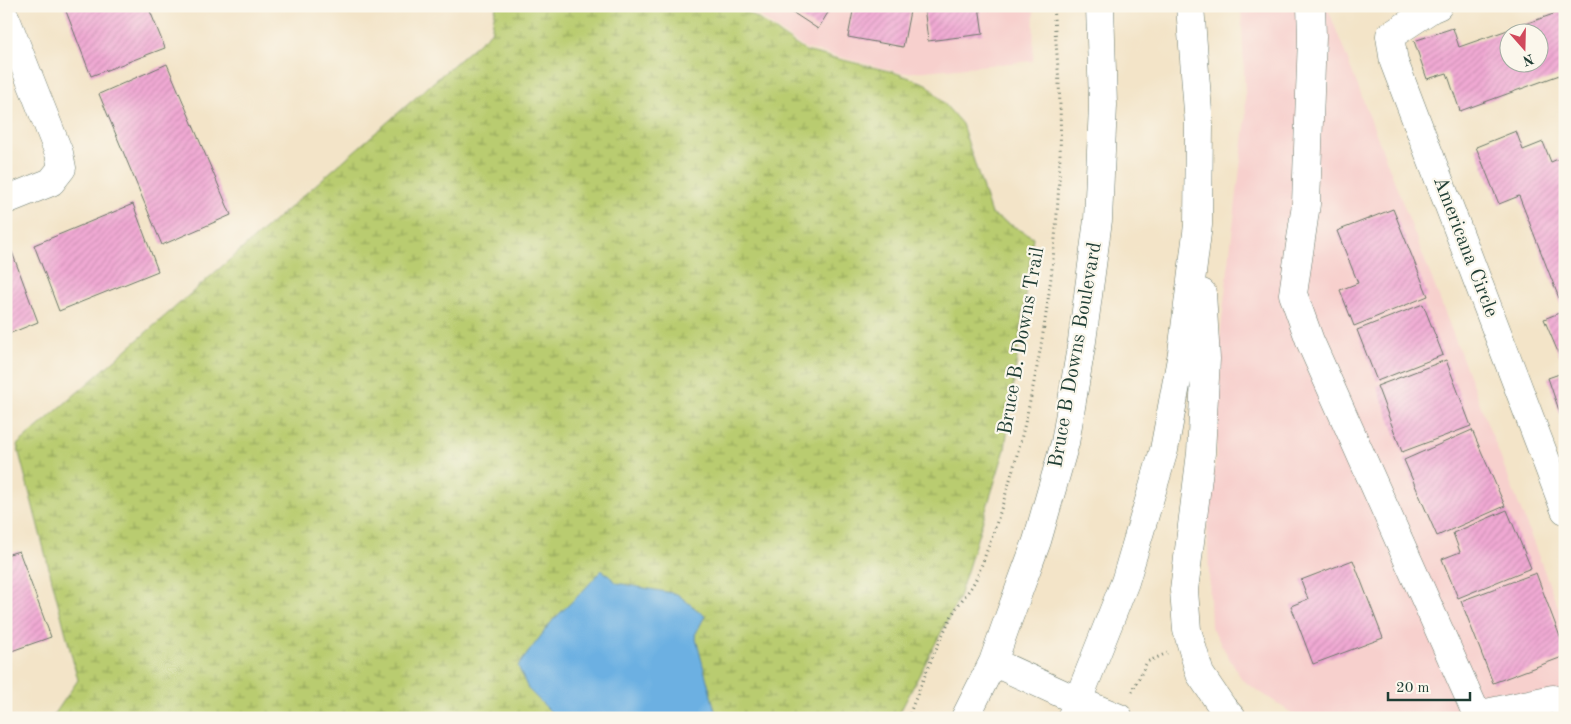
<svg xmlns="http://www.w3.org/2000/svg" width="1571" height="724" viewBox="0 0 1571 724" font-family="'Old Standard TT',serif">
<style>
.built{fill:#f7d0cd}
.wetland{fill:url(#wetland-marsh);stroke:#6c8452}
.water{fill:#6cb0e2;stroke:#46768b}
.building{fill:url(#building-hatch);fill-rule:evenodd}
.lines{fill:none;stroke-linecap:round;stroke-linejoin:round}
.minor-casing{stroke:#697768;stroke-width:29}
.major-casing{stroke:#697768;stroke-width:29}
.path{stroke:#697768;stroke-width:3;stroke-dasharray:1 4;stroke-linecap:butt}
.minor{stroke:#fff;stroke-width:28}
.major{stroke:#fff;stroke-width:28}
.labels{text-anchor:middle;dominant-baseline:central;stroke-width:4.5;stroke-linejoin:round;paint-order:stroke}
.street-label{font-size:20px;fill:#1f3d34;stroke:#fbf7ec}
</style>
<defs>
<pattern id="wetland-marsh" width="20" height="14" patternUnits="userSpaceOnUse" patternTransform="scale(1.25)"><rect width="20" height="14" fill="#b9cc70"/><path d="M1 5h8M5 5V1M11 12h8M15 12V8" fill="none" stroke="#96a75d"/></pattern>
<pattern id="building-hatch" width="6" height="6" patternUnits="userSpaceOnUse" patternTransform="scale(1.25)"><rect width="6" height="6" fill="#f0a9d3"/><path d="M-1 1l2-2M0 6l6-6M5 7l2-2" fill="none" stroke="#cd92b6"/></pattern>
</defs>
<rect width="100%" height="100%" fill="#fbf7ec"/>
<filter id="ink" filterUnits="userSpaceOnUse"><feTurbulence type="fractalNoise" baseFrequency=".02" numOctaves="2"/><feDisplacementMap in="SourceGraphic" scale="10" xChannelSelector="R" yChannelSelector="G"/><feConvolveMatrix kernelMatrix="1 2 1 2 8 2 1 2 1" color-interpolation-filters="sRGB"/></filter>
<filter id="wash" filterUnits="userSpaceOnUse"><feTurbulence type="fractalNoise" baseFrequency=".0096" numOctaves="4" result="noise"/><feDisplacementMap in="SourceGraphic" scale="20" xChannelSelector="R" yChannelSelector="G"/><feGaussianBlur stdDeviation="1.12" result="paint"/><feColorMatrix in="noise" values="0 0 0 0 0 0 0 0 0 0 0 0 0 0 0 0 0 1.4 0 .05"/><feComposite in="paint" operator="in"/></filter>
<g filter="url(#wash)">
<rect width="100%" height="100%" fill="#f3e4c8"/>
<path class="built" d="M745,6H1034L1033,61L903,73L804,48Z
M1241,6H1327L1565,625V718H1299L1242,680L1211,627L1207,522L1216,455L1220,361L1219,345L1246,117Z"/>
<path class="wetland" d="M496,6H739L805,51L893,72L927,84L962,124L991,214L1033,237L1005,449L958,600L897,718H52L78,680L17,445L491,32Z"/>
<path class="water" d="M602,570L617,583L677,594L705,616L695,635L717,718H555L552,713L528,689L518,666L553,620L581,593Z"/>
<g id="blocks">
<path class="building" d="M64,6H148L165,48L91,76Z
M783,6H832L818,29Z
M854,6H911L903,47L848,37Z
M924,6H979L983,34L928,41Z
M1565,10V73L1460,111L1447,73L1427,79L1414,41L1453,28L1459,47ZM1508,32H1538V62H1508Z
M167,64L231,215L162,245L99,94Z
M1516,131L1523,150L1543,142L1551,162L1565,156V355L1560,357L1544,319L1564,311L1519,196L1499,204L1476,147Z
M133,204L158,271L59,311L34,245Z
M1393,209L1428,296L1354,326L1340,290L1358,283L1337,231Z
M12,252L38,322L6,335V254Z
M1423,304L1443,355L1377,381L1357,330Z
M1446,360L1471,426L1402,452L1377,386Z
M1565,372V425H1564L1548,378Z
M1472,430L1505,506L1437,536L1404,460Z
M1507,510L1531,568L1458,598L1442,559L1460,552L1453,533Z
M19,551L51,637L6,653V555Z
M1353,560L1383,638L1313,664L1291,606L1308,599L1301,580Z
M1536,573L1565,650V656L1493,683L1461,601Z"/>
</g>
</g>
<g filter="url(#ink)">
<use href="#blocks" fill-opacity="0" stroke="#697768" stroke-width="1"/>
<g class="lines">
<g class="minor-casing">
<path id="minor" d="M1311,6L1312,37L1306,204L1293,294L1310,341L1477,715L1553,699L1565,704
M1438,6L1431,9L1390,36L1394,62L1565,510
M6,19L59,153L62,168L51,182L6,200"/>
</g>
<g class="major-casing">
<path id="major" d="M1202,293L1206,359L1201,453L1184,590L1187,630L1200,674L1223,708L1232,718
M993,662L1078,701L1119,718
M965,718L993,662L1005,628L1037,541L1065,443L1082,341L1098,220L1103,105L1100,6
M1071,718L1125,582L1164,450L1182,353L1198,225L1199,125L1190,6"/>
</g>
<path class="path" d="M1132,692L1147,662L1167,653
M908,718C921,684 935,650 951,617C959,601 973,589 979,572C1030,439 1056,296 1060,154C1062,105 1057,55 1053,6"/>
<use href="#minor" class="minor"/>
<use href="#major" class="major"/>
</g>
</g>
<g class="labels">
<g class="street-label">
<text transform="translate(1465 247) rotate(69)">Americana Circle</text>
<text transform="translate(1022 341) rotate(-80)">Bruce B. Downs Trail</text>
<text transform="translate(1076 355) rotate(-80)">Bruce B Downs Boulevard</text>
</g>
</g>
<rect width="1571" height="724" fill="none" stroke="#fbf7ec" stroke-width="25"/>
<g transform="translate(1524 48) rotate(160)"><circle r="24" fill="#fbf7ec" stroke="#a3ada2"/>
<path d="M0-4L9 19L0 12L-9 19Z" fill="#d1495b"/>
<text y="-8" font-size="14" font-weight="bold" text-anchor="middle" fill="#1f3d34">N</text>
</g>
<path d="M1388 692v8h82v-8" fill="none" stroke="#1f3d34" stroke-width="2.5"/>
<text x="1396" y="692" font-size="15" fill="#1f3d34" stroke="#fbf7ec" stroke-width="4" paint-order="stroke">20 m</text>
</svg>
